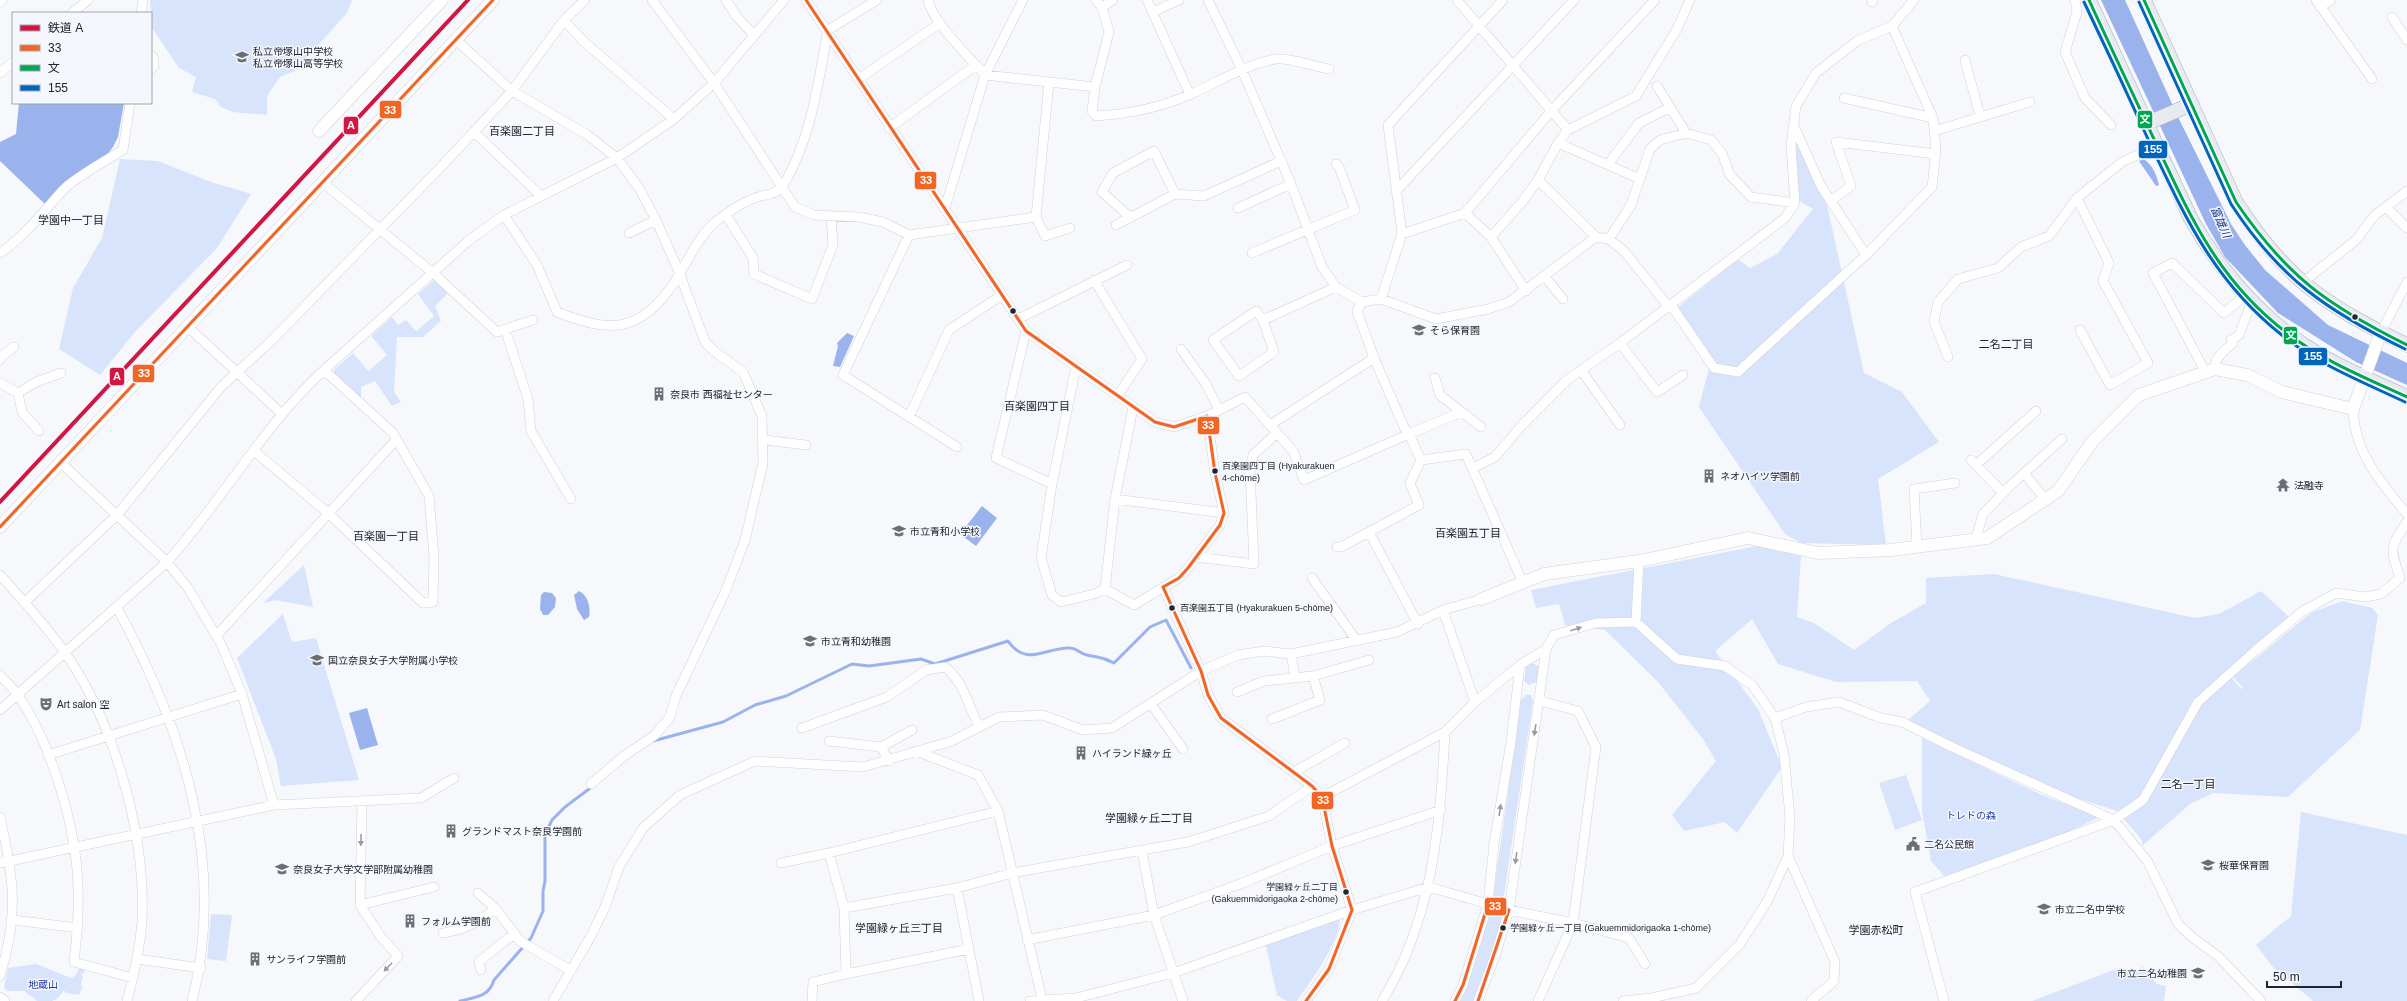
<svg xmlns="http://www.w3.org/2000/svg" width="2407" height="1001" viewBox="0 0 2407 1001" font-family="Arial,'Noto Sans JP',sans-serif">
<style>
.green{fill:#d8e3fc}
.water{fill:#9bb3ed}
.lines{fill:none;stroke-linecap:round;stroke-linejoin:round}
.stream{stroke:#9bb3ed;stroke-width:3}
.street-casing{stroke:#d0d2d7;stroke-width:10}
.secondary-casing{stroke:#d0d2d7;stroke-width:13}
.primary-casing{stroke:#a8adb9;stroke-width:15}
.street{stroke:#fefeff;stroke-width:9}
.secondary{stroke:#fefeff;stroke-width:12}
.primary{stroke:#e7eaef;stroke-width:14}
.bus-1-casing{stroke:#f4f7fe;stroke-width:6}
.bus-2-casing{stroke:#f4f7fe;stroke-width:6}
.bus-3-casing{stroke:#f4f7fe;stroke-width:6}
.bus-1{stroke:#f26522;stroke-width:3}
.bus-2{stroke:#00a651;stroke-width:3}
.bus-3{stroke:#0065bd;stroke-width:3}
.rail-1-casing{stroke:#f4f7fe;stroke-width:7}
.rail-1{stroke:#d21644;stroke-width:4}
.oneway{fill:#9b9c9f}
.bus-dot{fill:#21242a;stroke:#f4f7fe;stroke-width:1.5}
.labels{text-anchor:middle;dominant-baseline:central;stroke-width:3;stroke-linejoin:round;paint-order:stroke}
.bus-label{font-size:9px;fill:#21242a;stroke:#f4f7fe;text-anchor:start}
.poi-label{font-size:10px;fill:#21242a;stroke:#f4f7fe;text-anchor:start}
.park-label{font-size:10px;fill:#2544a1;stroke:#f4f7fe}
.neighbourhood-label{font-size:11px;fill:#21242a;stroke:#f4f7fe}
.water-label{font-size:11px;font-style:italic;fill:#142e8a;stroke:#f4f7fe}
.line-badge{stroke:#f4f7fe;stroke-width:1.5}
.badge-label{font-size:11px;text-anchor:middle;font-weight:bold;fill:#fff}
</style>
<rect width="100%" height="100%" fill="#f6f8fc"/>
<path class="green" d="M150,0H352L347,13L295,71L280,77L267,96V115L233,112L221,107L215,99L192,92L196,77L179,68L152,28Z
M1793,128L1827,205L1864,373L1902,392L1939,442L1878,479L1886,545L1801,543L1785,534L1699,407L1711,360L1677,308L1738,259L1750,268L1777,254L1813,209L1798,200Z
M120,159L158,161L211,182L251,194L217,248L135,332L100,375L59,349L73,288L102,238Z
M435,279L448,293L435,306L441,321L423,337H397L394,392L401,402L392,406L375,381L361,387V399L334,375V370L353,353L368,371L387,355L371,336L392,317L398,325L406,320L416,331L434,316L418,294Z
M1757,546L1801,556L1797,617L1814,623L1854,650L1891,623L1926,603V578L1994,574L2195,618L2219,614L2261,591L2289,617L2226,671L2241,689L2243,688L2233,677L2311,613L2342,601L2372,608L2378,615L2360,730L2288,797L2213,793L2190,804L2142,846V840L2117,811L2052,790L1908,720L1930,701L1917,681L1836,682L1778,664L1752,619L1715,651L1758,709L1782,767L1737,833L1725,822L1684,831L1672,815L1716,761L1703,739L1658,682L1605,630L1565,625L1559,604L1536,608L1531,590Z
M304,565L313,607L275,600L263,603Z
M283,614L292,642L316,638L359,780L281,786L276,759L237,658Z
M1531,663L1541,667L1537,682L1529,685L1524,681L1526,666Z
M1526,695H1531L1533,701L1503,902H1496L1493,898L1521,700Z
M1922,738L2042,795L2100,817L2057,837L1945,877L1931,861L1922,811Z
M1906,775L1922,820L1895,830L1879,783Z
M2301,812L2407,835V1001H2313L2273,967L2256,945L2291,916Z
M1496,910L1503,916L1492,953L1474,1001H1461L1488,915Z
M211,914L232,915L226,961L207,959Z
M1340,919C1337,947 1312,978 1297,1001H1287L1277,995L1265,941Z
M36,964L71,978L75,976L80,967L83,968L85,972L81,974L83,977L81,984L82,988L79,995L66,993L64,990L58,998L52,1001H37L24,991H7L4,988L8,968Z
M2143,967L2157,984L2166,986L2164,1001H2032L2119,968L2130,972Z"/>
<path class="water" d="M2101,0H2125L2179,119L2231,224L2245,245L2265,270L2328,325L2407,363V385L2356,362L2278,313L2225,257L2206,224Z
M19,103H124L118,137L113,147L106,156L62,185L46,205L0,161V142L16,134Z
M2144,159C2153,166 2156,173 2159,185L2156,186L2139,161Z
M847,333L854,336L840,367L833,366L838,346L837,343Z
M982,506L997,518L976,546L960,534Z
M579,591C588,595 591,608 589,617L584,620L577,609L574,595Z
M544,592L552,593L556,598L555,607L548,615H543L540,609L541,595Z
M367,708L378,745L360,750L349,713Z"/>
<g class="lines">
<path class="stream" d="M653,741L723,722L755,705L786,696L852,664L869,666L921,659L935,664L1008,641C1027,668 1045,647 1070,648C1076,648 1081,654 1087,655C1099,658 1101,656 1114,663L1150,627L1166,620L1191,668
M460,1001C476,997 489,997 494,980L531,938L543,911V891L545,881V835L552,820L565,807L593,786"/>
<g class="street-casing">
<path id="street" d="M652,0L714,83L795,207L814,215L859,217L883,222L909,235L1036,217L1049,82
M726,0L737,17L754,35
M806,0L1026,331L1155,422L1174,427L1207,416L1245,397L1293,451L1304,480L1409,434L1421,460L1466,454L1523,583
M928,0C932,21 970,58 985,75L1095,87
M1096,0L1102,7L1109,32L1095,87L1092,111L1096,116C1129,114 1160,108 1191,94C1218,82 1245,65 1275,59C1287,57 1316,67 1329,69
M1147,0L1190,95
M1208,0L1242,70L1291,184L1322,267L1336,287L1362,302L1381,299L1436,319L1488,309L1509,302L1596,237
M1457,0L1568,130
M2075,0L2077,12L2065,52L2085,98L2111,125
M2316,0L2372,79
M0,2L2,0
M1872,2L1873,0
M1102,7L1113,0
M2320,7L2331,0
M1153,12L1179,0
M72,13L88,0
M141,13L143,0
M2392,17L2407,40
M564,20L583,41L674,119
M456,40L512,91L586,134L617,158L639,188L656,220L679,272L705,342L714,351L743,372L762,416L763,463L745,540L726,590L676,696L670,717L655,735L624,756L591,784
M151,55L154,59V66L151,69
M1965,60L1980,116
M0,73L13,62
M860,78L940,23
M1657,86L1686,133
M1844,98L1933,118
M1794,126L1821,186L1866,255
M889,128L976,65
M1934,131L2030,102
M474,132L541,196
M1558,143L1640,179
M1609,163L1639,123L1669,108
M1538,180L1596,237L1609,239L1625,252L1668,306L1673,308L1714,368L1738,372L1866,255L1932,187L1936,150L1933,118L1892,26
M322,182L433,273L497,332L533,320
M1396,191L1574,0
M2077,198L2109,263L2103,281L2148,363L2110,385L2080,330
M1830,201L1851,186L1836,142L1936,154
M945,208L985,75L1023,0
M1238,208L1291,184
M2387,208L2407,228
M1465,213L1491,237L1526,291
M504,215L537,265L557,312C610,333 639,334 674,283C687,263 695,242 712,225C726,213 743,201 761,196C768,195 779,192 783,186C811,139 818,84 828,30L877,0
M726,215L753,258L754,274L812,299L833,245L831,216
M1036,217L1045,236L1070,228
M1130,217L1102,192L1113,173L1154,151L1175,194
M1116,225L1175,194L1204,196L1281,161
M629,233L656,220
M1402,234L1465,213L1552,110L1655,0
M909,235L843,375L957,447
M1491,237L1522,202L1538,180L1558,143L1568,130L1636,96L1677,29L1690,0
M1609,239L1631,205L1650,149L1660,140L1686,133L1711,140L1722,153L1730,175L1751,197L1795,203
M0,253C25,236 43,212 63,190C74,178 107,160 123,150L130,103
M1252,253L1355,210L1339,167L1336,164
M1545,277L1563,299
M1094,280L1142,359L1118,395
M2302,283L2356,240L2374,216L2407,191
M1381,299L1402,234L1388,125L1503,0
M1018,319L1127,265
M1263,320L1274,352L1239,376L1213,340L1256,311L1263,320L1336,287
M187,326L282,414
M505,329L528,399L531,431L571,499
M1026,331L996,458L1052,484
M2381,332L2407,282
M1620,343L1657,392L1683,375
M1181,349L1206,384L1219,410
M1948,357L1934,322L1938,302L1958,279L1998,268L2021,247L2049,236L2077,198L2122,162L2158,146
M1374,358L1404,427L1409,434L1461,412
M0,360L3,355L14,347
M1076,367L1052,484L1041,558L1052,595L1061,602L1094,594L1105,589L1134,605L1179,578L1188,568L1220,525L1224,513L1215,473L1207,416
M2215,369C2214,358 2225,350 2233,343L2231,340L2239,335L2252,301
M1581,370L1620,425
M2206,373L2153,273L2172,263L2224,313L2246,295
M1435,378L1440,395L1481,427
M0,383L18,393L22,412L39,431
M18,393L36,382L61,373
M2353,409C2354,452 2381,483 2407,514
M909,417L949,330L1002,295
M1270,425L1374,358L1357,311L1362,302
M764,440L806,445
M254,451L328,513L423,603L433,602L434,557L429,496L393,433L324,370
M1971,460L2003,493
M60,462L167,562L188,588L221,644L242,694L274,805
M1976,465L2036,411
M1473,468L1495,457L1523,424L1567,380L1620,343L1785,218L1795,203L1791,146L1796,106L1816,73L1857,41L1892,26L1914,0
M2024,473L2045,499
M1115,499L1224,513
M1369,532L1418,624
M1976,539L1983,514L2012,484L2062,439
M1917,546L1914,489L1955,483
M1337,547H1341L1419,505L1410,483L1421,460
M1196,557L1254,564L1250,469L1253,455L1277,433
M0,575C23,600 46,626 66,654C115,725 146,835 142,921C140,948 134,975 127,1001
M1312,578L1357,641
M1163,587L1201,671L1208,695L1221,718L1312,786L1322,797L1332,846L1352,910L1329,969L1306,1001
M1105,589L1115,499L1133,408
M25,602L117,515L221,387L269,343L437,171L512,91L564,20L585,0
M117,608C183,728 227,864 192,1001
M1443,610L1475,702
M1636,622L1639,561
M216,636L396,440
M1291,654L1295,677
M0,675C6,682 13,688 18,695C52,745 77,829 78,889C79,913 77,937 74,962L133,978
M1237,692L1264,681L1313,676L1369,660
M1151,704L1183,749
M0,710L167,562C222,501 263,426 324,370L467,242L504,215L617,158L674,119L714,83L784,0
M1775,718L1806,707L1839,702L1881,718L1902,722L1952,747L2114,820L2148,862L2178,924L2192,937L2219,957L2261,1001
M1272,719L1320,700L1313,676
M802,728L887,697L926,670L945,667C966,684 967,706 980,727
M829,741L881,747L889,761
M881,747L912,730
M916,751L978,775L998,811L1042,999
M48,755L242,694
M1294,772L1345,743
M1322,797L1445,732L1475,702L1520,665L1546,649
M0,817C14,878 19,915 0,976
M1142,851L1154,915L1183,1001
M829,853L844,908L846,974L969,949
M1788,856L1835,962L1834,981L1811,1001
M0,863L274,805L421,798L454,778
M781,863L829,853L998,811
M957,888L979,1001
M478,893L496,909
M360,905L434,887
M844,908L957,888L1012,873L1188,842L1269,816L1312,786
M13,920L78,928
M443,933C465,930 478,922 496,909L520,941L570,970
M1027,940L1154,915L1240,884L1332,846L1441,810
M137,959L201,968
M481,970L479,962L507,939L516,935
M0,997L5,1001
M356,1001L398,956L381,937L360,905L362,801
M553,1001L591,936L605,907L619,867L643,828L680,795L755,761L863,767L952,741L999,717L1043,715L1083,730L1112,728L1201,671L1238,655L1264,651L1291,654L1397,632L1443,610L1482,599
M812,1001L813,982L846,974
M1030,1001L1076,998L1173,973L1352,910L1429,887L1509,910L1573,923L1629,938L1645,964
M1382,1001C1433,919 1440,826 1445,732
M1455,1001L1463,985L1488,904L1494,844L1511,742L1520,665
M1478,1001L1495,956L1509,910L1546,649L1554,635L1596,623L1636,622L1677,659L1725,666L1752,685L1775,718L1784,754L1790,817L1788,856L1768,900L1740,944L1696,988L1652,998L1623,1001
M1538,1001L1573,923L1596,747L1578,711L1540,701
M1944,1001L1915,892L2114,820L2143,800L2198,702L2256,650L2303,611L2336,593L2365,597L2381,594L2400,578C2390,547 2389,549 2407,522"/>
</g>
<g class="secondary-casing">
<path id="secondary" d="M319,131L442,0
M0,527L493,0
M1482,599L1544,574L1639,561L1748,538L1818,553L1891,550L1987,538L2058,491L2092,442L2139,395L2215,369L2247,375L2282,392L2353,409L2381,332"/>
</g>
<g class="primary-casing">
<path id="primary" d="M2089,0L2191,219C2219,268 2256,313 2304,345C2336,366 2373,381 2407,397
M2144,0L2236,202C2285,279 2326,306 2407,345
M2148,123L2192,104"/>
</g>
<use href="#street" class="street"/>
<use href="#secondary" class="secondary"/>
<use href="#primary" class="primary"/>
<g class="bus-1-casing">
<path id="bus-1" d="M806,0L1026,331L1155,422L1174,427L1207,416L1215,473L1224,513L1220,525L1188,568L1179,578L1163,587L1201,671L1208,695L1221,718L1312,786L1322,797L1332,846L1352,910L1329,969L1306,1001
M0,527L493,0
M1455,1001L1463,985L1488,904L1509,910L1478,1001"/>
</g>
<g class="bus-2-casing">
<path id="bus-2" d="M2089,0C2110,46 2132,92 2153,137C2189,214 2217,280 2287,333C2323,361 2366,378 2407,397
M2144,0L2236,202C2287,277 2327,305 2407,345"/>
</g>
<g class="bus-3-casing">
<path id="bus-3" d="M2084,2C2106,48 2127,93 2148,139C2185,217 2213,281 2283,336C2319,365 2363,382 2405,402
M2139,2L2231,204C2279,278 2327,311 2405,349"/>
</g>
<use href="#bus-1" class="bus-1"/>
<use href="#bus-2" class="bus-2"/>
<use href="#bus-3" class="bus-3"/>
<g class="rail-1-casing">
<path id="rail-1" d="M0,502L468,0"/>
</g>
<use href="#rail-1" class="rail-1"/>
</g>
<defs><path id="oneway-solid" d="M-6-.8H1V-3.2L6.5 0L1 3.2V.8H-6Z"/></defs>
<g class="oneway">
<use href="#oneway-solid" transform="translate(1576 629) rotate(-17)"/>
<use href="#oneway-solid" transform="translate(1535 730) rotate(99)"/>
<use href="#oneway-solid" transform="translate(1500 810) rotate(-81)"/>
<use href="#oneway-solid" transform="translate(361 840) rotate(91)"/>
<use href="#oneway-solid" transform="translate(1516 858) rotate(98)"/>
<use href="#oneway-solid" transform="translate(388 967) rotate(134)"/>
</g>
<defs>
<g id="school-bare" transform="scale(1.08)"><path d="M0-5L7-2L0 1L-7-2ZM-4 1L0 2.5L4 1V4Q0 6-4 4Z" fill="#6c6e74" stroke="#f4f7fe" stroke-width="2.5" paint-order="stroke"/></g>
<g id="building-bare" transform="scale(1.08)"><path d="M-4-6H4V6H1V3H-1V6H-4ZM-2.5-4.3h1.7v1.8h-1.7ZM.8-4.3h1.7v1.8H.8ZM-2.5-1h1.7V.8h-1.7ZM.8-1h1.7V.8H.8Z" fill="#6c6e74" stroke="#f4f7fe" stroke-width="2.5" paint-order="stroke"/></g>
<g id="temple-bare" transform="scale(1.08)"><path d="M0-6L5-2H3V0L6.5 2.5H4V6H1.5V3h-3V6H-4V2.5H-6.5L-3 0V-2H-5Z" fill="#6c6e74" stroke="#f4f7fe" stroke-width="2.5" paint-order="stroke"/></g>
<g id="theatre-bare" transform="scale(1.08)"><path d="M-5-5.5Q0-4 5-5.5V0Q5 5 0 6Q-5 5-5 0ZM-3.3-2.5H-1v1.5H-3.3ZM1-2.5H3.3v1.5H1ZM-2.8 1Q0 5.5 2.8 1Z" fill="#6c6e74" stroke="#f4f7fe" stroke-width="2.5" paint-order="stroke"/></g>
<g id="civic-bare" transform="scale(1.08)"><path d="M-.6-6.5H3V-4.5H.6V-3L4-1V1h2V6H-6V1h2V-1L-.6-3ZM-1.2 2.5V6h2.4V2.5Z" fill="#6c6e74" stroke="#f4f7fe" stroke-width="2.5" paint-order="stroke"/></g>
</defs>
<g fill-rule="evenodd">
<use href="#school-bare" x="242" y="57"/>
<use href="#school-bare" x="1419" y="330"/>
<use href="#building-bare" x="659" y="394"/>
<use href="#building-bare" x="1709" y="476"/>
<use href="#temple-bare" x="2283" y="485"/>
<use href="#school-bare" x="899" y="531"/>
<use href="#school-bare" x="810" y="641"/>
<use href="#school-bare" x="317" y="660"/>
<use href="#theatre-bare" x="46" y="704"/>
<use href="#building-bare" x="1081" y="753"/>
<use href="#building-bare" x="451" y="831"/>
<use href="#civic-bare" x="1913" y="844"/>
<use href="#school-bare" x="2208" y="865"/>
<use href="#school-bare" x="282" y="869"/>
<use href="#school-bare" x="2044" y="909"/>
<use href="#building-bare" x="410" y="921"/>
<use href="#building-bare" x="255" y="959"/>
<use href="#school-bare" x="2198" y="973"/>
</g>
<g class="bus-dot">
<circle cx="1013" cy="311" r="3.5"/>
<circle cx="2355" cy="317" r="3.5"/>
<circle cx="1215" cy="471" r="3.5"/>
<circle cx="1172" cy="608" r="3.5"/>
<circle cx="1346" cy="892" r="3.5"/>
<circle cx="1503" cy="928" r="3.5"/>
</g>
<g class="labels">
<g class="bus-label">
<text x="1222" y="466">百楽園四丁目 (Hyakurakuen<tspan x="1222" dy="12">4-chōme)</tspan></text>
<text x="1180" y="608">百楽園五丁目 (Hyakurakuen 5-chōme)</text>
<text x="1338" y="887" text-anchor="end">学園緑ヶ丘二丁目<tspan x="1338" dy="12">(Gakuemmidorigaoka 2-chōme)</tspan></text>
<text x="1510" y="928">学園緑ヶ丘一丁目 (Gakuemmidorigaoka 1-chōme)</text>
</g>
<g class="poi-label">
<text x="253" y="51">私立帝塚山中学校<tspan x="253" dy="12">私立帝塚山高等学校</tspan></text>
<text x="1430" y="330">そら保育園</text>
<text x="670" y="394">奈良市 西福祉センター</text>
<text x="1720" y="476">ネオハイツ学園前</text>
<text x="2294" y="485">法融寺</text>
<text x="910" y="531">市立青和小学校</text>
<text x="821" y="641">市立青和幼稚園</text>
<text x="328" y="660">国立奈良女子大学附属小学校</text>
<text x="57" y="704">Art salon 空</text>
<text x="1092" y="753">ハイランド緑ヶ丘</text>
<text x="462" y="831">グランドマスト奈良学園前</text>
<text x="1924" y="844">二名公民館</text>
<text x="2219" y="865">桜華保育園</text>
<text x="293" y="869">奈良女子大学文学部附属幼稚園</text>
<text x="2055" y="909">市立二名中学校</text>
<text x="421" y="921">フォルム学園前</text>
<text x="266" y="959">サンライフ学園前</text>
<text x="2187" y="973" text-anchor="end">市立二名幼稚園</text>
</g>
<g class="park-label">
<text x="1971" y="815">トレドの森</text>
<text x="43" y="984">地蔵山</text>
</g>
<g class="neighbourhood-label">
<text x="522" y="131">百楽園二丁目</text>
<text x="71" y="220">学園中一丁目</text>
<text x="2006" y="344">二名二丁目</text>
<text x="1037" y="406">百楽園四丁目</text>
<text x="1468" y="533">百楽園五丁目</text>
<text x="386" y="536">百楽園一丁目</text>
<text x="2188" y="784">二名一丁目</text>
<text x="1149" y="818">学園緑ヶ丘二丁目</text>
<text x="899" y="928">学園緑ヶ丘三丁目</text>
<text x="1876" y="930">学園赤松町</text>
</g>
<g class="water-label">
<text transform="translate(2221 222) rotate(66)">富雄川</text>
</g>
</g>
<g class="line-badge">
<rect x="379" y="100" width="23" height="19" rx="4" fill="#f26522"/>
<rect x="2137" y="110" width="16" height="19" rx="4" fill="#00a651"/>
<rect x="343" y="116" width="16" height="19" rx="4" fill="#d21644"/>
<rect x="2138" y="140" width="30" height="19" rx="4" fill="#0065bd"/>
<rect x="914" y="171" width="23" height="19" rx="4" fill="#f26522"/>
<rect x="2283" y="326" width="15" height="19" rx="4" fill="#00a651"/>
<rect x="2298" y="347" width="30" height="19" rx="4" fill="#0065bd"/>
<rect x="132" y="364" width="23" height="19" rx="4" fill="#f26522"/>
<rect x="109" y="367" width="16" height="19" rx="4" fill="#d21644"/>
<rect x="1197" y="416" width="23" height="19" rx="4" fill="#f26522"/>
<rect x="1311" y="791" width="23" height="19" rx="4" fill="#f26522"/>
<rect x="1484" y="897" width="23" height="19" rx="4" fill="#f26522"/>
</g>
<g class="badge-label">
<text x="390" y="114">33</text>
<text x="2145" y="123">文</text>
<text x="351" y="129">A</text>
<text x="2153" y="153">155</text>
<text x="926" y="184">33</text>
<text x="2291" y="339">文</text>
<text x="2313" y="360">155</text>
<text x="144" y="377">33</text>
<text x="117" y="380">A</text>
<text x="1208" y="429">33</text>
<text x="1323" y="804">33</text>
<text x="1495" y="910">33</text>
</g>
<rect x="12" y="12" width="140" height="92" fill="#f4f7fe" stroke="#a0a3a9"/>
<rect x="20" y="25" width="20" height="6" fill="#d21644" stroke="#a0a3a9"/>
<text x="48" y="32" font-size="12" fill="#21242a">鉄道 A</text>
<rect x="20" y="45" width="20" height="6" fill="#f26522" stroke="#a0a3a9"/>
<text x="48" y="52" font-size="12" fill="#21242a">33</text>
<rect x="20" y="65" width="20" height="6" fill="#00a651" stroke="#a0a3a9"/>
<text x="48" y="72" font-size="12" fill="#21242a">文</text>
<rect x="20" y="85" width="20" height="6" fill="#0065bd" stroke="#a0a3a9"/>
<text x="48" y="92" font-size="12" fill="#21242a">155</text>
<path d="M2267 981v6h74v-6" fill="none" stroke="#21242a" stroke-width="2"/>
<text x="2273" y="981" font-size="12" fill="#21242a" stroke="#f4f7fe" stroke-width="3" paint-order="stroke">50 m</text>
</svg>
